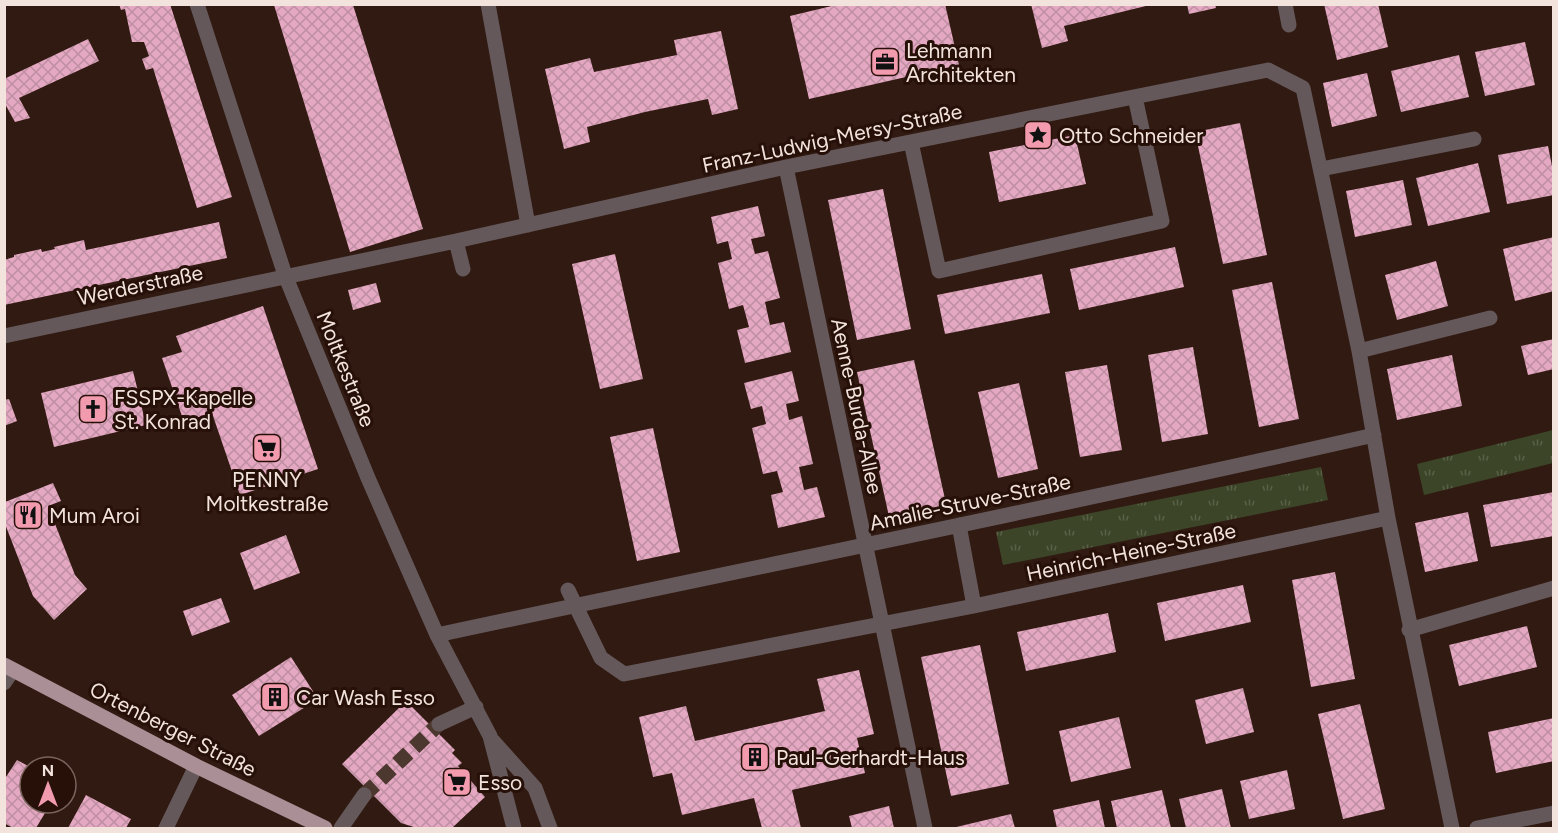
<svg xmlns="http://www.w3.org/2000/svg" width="1558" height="833" viewBox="0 0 1558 833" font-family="Figtree,sans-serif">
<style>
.grass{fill:url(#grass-tufts)}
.building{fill:url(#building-cross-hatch)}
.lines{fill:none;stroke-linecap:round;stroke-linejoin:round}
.minor-tunnel{stroke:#4d3830;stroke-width:15;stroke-dasharray:15 8;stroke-linecap:butt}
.minor{stroke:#65585b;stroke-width:15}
.major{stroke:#aa8f96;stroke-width:15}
.labels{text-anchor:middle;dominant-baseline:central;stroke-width:6;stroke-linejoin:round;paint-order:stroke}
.poi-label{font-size:21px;fill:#f3e3dd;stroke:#261008;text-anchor:start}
.street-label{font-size:21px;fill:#f3e3dd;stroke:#261008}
</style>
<defs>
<pattern id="grass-tufts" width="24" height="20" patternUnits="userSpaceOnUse" patternTransform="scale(1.5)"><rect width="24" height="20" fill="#3c4528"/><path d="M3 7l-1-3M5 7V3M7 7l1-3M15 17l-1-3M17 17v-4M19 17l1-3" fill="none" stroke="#596047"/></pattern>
<pattern id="building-cross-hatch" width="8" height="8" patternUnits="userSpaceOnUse" patternTransform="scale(1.5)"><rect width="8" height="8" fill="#e5a8c2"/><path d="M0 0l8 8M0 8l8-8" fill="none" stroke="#be8fa2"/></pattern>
</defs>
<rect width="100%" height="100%" fill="#301a11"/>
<path class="grass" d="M1553,430V463L1424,495L1417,464Z
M1321,467L1328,500L1003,565L996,532Z"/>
<path class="building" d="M119,4H170L232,197L197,208L153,68L146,70L142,59L149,56L144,42H132L125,9L121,10Z
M840,4H945L959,65L809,99L790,16Z
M1031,4H1150V5L1064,26L1068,41L1042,48Z
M1187,4H1215L1216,8L1189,14Z
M1324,4H1378L1388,47L1337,60Z
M274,5H353L423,229L350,252Z
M721,31L738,109L712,115L708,99L645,112L587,127L590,142L564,149L545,69L590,58L594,72L677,55L674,40Z
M88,39L99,61L19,98L30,118L15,122L4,102V79Z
M1525,42L1535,85L1485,96L1475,52Z
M1459,55L1469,97L1401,112L1391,71Z
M1367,73L1377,116L1332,127L1323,83Z
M1240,123L1267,255L1223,264L1195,132Z
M1075,135L1086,184L999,202L989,152Z
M1548,146L1554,176V195L1507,204L1498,155Z
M1478,163L1490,212L1428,226L1416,178Z
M1403,180L1412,225L1355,237L1346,191Z
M883,189L911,329L857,340L828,200Z
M758,206L765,236L751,239L755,254L768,251L780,298L765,302L770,325L784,322L791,352L745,363L737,330L749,327L743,305L729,309L718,263L732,259L728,241L717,244L711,217Z
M219,222L227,258L4,305V260L14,257V255L41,249L42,252L55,249L54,247L84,240L86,250Z
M1554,237V291L1515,301L1503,249Z
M1175,247L1184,287L1079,310L1070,269Z
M615,254L643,379L600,389L572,264Z
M1436,261L1448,306L1397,320L1385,275Z
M1042,274L1050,313L945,334L937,295Z
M1272,282L1299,419L1259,427L1232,290Z
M376,283L381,302L353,310L348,290Z
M263,306L318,469L240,495L212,413L184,422L162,358L182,352L176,336Z
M1554,339V369L1528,375L1521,346Z
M1193,347L1208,434L1162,442L1148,355Z
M1452,355L1462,406L1397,420L1387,369Z
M914,360L947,508L890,521L857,372Z
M1107,365L1122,450L1080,457L1065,372Z
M133,371L146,425L54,447L41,393Z
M792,371L799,401L786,404L789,420L802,416L813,464L799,467L804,490L817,487L825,517L778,528L771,495L783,492L777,471L763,474L752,428L766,424L762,406L751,409L744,383Z
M1019,383L1038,469L998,478L978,392Z
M9,399L17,421L4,426V400Z
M653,428L680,552L637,561L610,437Z
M53,483L61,501L48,506L75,575L87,589L54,620L33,596L5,524V502Z
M1554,492V536L1491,547L1483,505Z
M1468,512L1478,561L1425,572L1415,523Z
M286,535L300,573L254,590L240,553Z
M1335,572L1355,679L1311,687L1292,580Z
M1243,585L1251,622L1165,641L1157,603Z
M221,598L230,622L192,636L183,611Z
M1108,613L1116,652L1026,671L1017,632Z
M1527,626L1537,667L1459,686L1449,645Z
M980,645L1009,784L951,796L921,657Z
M291,657L318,699L259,736L232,695Z
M859,670L874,734L857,738L865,773L792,790L801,828H762L754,798L682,815L672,773L653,777L639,717L686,706L695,741L825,711L817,679Z
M1243,688L1254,732L1206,744L1195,700Z
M406,701L455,750L452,753L462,763L458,766L485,797L452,828H417L401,823L342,764Z
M1360,704L1385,809L1343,819L1318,714Z
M1119,717L1131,768L1071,782L1059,731Z
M1554,718V761L1496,773L1488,732Z
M17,760L30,767V803H51L36,828H13L4,823V780Z
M1287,770L1295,809L1249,819L1240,781Z
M1222,789L1231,828H1186L1179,799Z
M1162,790L1171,828H1117L1111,801Z
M86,795L131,819L126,828H68Z
M1099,800L1105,828H1057L1053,810Z
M889,806L894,828H852L849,816Z
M1011,814L1015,828H952Z"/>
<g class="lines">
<path class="minor-tunnel" d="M364,795L439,724"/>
<path class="minor" d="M197,4L285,275L368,478L437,635L490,736L514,828
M488,4L528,225
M1285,4L1289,25
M911,142L939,271L1162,221L1135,97
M786,167L925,828
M1321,169L1474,139
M456,241L463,269
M4,336L456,241L786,167L1268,70L1303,88L1359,351L1388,518L1452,828
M1359,351L1490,318
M959,525L974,606
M568,590L601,658L624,674L974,606L1388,518
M1409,630L1554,588
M437,635C749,568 1063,506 1374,435
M4,683L13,670
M439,724L476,707
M493,741L535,788L550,828
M166,828L196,766
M341,828L364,795
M1477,828L1554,813"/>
<path class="major" d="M4,665L196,766L325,828"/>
</g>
<defs>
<g id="office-square" transform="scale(1.5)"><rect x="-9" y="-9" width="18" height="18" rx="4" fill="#f29aae" stroke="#261008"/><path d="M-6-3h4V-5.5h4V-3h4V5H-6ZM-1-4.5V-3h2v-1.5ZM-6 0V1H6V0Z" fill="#111"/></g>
<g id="sight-square" transform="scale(1.5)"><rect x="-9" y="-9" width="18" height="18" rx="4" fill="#f29aae" stroke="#261008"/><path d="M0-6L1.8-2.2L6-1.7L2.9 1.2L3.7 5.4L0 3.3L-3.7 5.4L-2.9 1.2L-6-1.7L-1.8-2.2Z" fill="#111"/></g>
<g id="church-square" transform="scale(1.5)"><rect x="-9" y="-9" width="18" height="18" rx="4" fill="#f29aae" stroke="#261008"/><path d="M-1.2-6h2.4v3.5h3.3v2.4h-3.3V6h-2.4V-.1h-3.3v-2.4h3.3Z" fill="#111"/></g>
<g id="supermarket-square" transform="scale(1.5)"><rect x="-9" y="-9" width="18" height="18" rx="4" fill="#f29aae" stroke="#261008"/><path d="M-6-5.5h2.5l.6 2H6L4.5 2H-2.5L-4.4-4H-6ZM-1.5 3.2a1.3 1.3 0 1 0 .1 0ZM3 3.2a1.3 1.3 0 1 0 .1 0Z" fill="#111"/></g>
<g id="restaurant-square" transform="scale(1.5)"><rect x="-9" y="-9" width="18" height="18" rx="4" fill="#f29aae" stroke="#261008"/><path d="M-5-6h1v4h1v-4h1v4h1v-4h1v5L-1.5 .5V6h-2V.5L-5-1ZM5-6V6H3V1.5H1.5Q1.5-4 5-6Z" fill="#111"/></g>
<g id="building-square" transform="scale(1.5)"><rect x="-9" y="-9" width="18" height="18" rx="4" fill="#f29aae" stroke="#261008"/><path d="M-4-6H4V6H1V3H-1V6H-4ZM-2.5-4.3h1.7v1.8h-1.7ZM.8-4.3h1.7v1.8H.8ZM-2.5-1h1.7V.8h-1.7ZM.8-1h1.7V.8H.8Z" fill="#111"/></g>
</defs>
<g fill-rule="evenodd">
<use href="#office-square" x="885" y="62"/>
<use href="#sight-square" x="1038" y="135"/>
<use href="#church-square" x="93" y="409"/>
<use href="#supermarket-square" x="267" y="448"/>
<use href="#restaurant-square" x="28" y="515"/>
<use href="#building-square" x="275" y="697"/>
<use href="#building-square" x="755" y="757"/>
<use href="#supermarket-square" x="457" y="782"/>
</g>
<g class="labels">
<g class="poi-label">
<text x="906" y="50">Lehmann<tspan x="906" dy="24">Architekten</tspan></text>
<text x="1059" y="135">Otto Schneider</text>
<text x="114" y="397">FSSPX-Kapelle<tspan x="114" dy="24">St. Konrad</tspan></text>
<text x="267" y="479" text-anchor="middle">PENNY<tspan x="267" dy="24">Moltkestraße</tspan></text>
<text x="49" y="515">Mum Aroi</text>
<text x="296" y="697">Car Wash Esso</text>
<text x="776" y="757">Paul-Gerhardt-Haus</text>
<text x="478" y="782">Esso</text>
</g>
<g class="street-label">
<text transform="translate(832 138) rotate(-12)">Franz-Ludwig-Mersy-Straße</text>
<text transform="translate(140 285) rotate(-12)">Werderstraße</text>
<text transform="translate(346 369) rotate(68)">Moltkestraße</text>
<text transform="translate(857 406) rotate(78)">Aenne-Burda-Allee</text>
<text transform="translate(970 502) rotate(-12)">Amalie-Struve-Straße</text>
<text transform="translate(1131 552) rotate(-12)">Heinrich-Heine-Straße</text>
<text transform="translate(173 729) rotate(27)">Ortenberger Straße</text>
</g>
</g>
<rect width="1558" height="833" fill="none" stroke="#f3e3dd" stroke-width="12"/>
<g transform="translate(48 785)"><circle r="28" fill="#261008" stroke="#78645d" stroke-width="1.5"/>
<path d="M0-4.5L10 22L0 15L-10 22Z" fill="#f29aae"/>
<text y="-9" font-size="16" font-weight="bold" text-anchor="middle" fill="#f3e3dd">N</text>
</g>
</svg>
